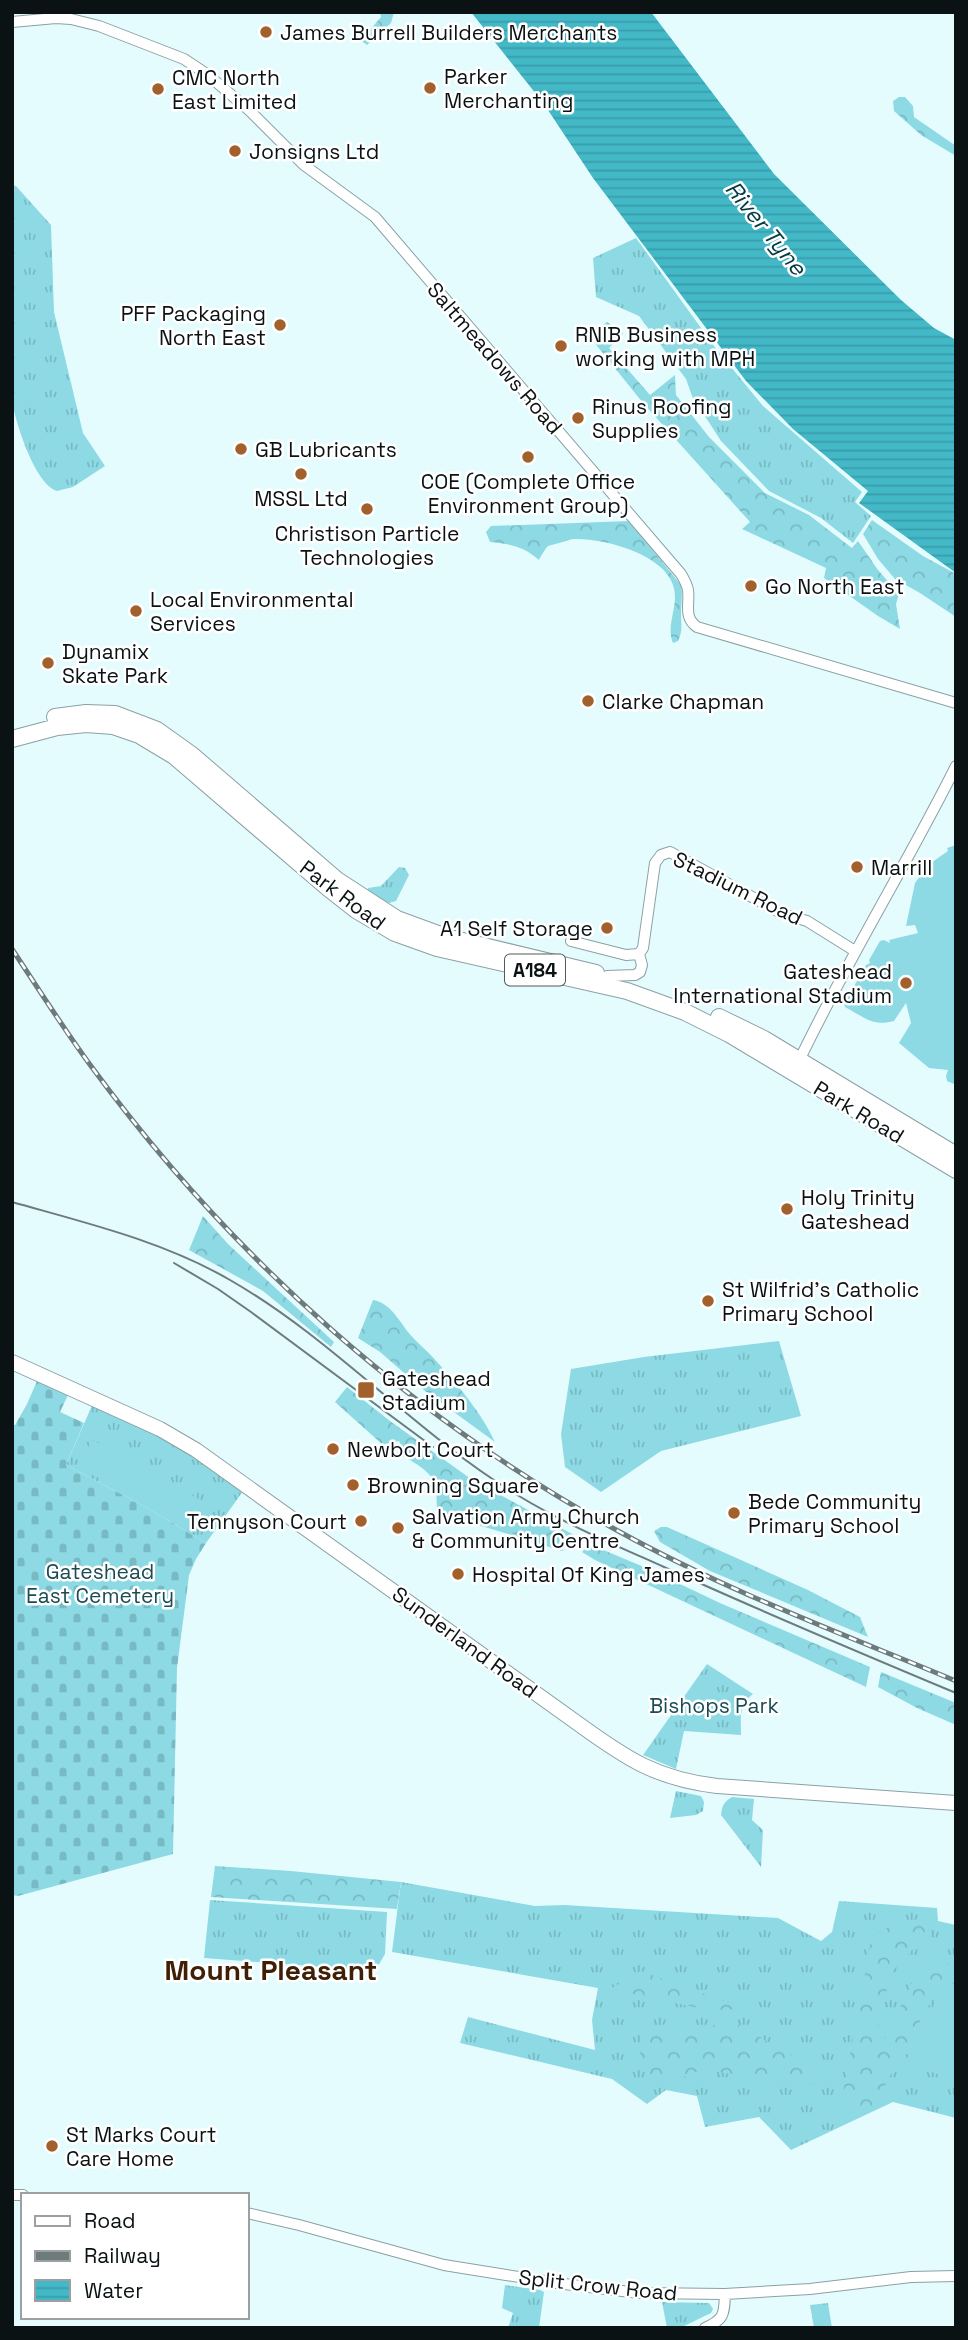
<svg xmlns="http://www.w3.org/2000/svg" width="968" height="2340" viewBox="0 0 968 2340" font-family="'Space Grotesk',sans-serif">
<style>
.grass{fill:url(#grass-tufts)}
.forest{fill:url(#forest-crowns)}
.cemetery{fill:url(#cemetery-stones)}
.garden{fill:#8ddae4}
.water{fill:url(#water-rules)}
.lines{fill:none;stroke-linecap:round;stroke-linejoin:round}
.minor-casing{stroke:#8ba0a3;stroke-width:12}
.major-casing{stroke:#8ba0a3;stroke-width:16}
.highway-casing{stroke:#8ba0a3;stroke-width:18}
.minor{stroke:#fff;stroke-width:10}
.major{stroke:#fff;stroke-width:14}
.highway{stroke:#fff;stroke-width:16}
.tram{stroke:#6d7b7d;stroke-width:2}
.rail-casing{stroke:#6d7b7d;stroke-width:5}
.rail{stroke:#fff;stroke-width:2.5;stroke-dasharray:8;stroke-linecap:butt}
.poi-dot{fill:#a2602c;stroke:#fff;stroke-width:2.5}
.labels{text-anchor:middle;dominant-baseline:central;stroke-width:5;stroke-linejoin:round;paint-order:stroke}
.shield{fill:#fff;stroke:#54595a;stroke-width:2}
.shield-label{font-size:19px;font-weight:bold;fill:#0b1214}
.poi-label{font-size:21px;fill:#0b1214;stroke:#fff;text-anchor:start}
.street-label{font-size:21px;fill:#0b1214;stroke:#fff}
.park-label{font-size:21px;fill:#1a4c52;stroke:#fff}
.water-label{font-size:23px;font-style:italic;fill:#013a40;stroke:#fff}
.district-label{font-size:28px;font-weight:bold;fill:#3f2006;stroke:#fff}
</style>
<defs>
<pattern id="grass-tufts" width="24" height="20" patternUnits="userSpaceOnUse" patternTransform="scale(1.75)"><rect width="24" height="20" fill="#8ddae4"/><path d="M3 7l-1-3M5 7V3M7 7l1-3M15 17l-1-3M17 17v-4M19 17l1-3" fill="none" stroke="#78bac3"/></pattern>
<pattern id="forest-crowns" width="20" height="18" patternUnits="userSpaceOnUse" patternTransform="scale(1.75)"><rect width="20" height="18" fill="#8ddae4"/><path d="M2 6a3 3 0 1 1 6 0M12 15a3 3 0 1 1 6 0" fill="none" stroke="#78bac3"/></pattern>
<pattern id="cemetery-stones" width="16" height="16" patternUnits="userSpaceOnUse" patternTransform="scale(1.75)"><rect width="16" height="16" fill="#8ddae4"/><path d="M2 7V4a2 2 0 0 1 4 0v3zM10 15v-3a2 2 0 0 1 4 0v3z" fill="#78bac3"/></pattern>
<pattern id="water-rules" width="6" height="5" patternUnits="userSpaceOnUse" patternTransform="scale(1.75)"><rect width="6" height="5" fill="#43b8c7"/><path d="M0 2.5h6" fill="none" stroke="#399daa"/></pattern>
</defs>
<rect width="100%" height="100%" fill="#e5fcff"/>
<path class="grass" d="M12,185L16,186L51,225L54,312L83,433L105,466L73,487L57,491C35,484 16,424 12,401L14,271Z
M636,238L717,350L763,406L862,492L855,502L871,516L853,543L821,518L769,491L721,441L692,396L686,379L639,316L596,297L593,258Z
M399,867L405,868L409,875L396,901L389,903L367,892L368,888L381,886Z
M779,1341L801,1416L661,1451L601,1492L565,1467L561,1434L571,1369L644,1357Z
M94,1401L119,1412L246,1487L206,1543L144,1506L66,1465Z
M707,1664L753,1694C738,1705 741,1718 741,1735L684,1731L676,1769L643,1755Z
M676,1791L701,1796L704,1802L703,1811L696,1815L670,1818Z
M732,1797L754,1799L752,1820L763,1830L761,1867L721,1815C722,1805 724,1802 732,1797Z
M401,1882L535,1906L565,1905L778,1918L821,1941L832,1932L839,1901L937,1908L938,1921L956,1925V2118L893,2102L791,2150L759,2117L705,2127L697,2096L666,2090L647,2104L612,2079L460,2043L468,2017L595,2050L592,2020L598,1988L392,1952Z
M210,1900L387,1912L385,1954L375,1971L204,1958Z
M505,2285L540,2290L544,2292L539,2328H508L513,2313L502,2308Z
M662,2302L709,2303L713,2309L711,2313L680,2328H667Z
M828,2303L832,2328H814L810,2305Z"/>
<path class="forest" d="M380,12H394L391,23L367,45L363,42L364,37L381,17Z
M899,97H905L913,106L914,117L956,146V156L921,135L894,111L893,101Z
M607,322L623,333L609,348L650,395L675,375L676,395L709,437L765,493L809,515L852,548L858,541L878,570L899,594L896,604L900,629L878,616L824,578L826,568L742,529L750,522L643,403L589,336Z
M872,520L923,556L956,574V617L920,593L895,579L878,559L863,534Z
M629,521L681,585C683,595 681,603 681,613C681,624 683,631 678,641L673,643C665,624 680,606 673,585C663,554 604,538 574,539C569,539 564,542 559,543C558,543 549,546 548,546C545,549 541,556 539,560C523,546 510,544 490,542L486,532L491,526Z
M203,1216L228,1244L334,1342L331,1347L263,1291L189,1250Z
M373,1300C389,1302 399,1320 408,1332C417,1343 429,1352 438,1363C459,1386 482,1414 495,1442L425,1391L380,1352L358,1338Z
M347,1387L390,1421L471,1479L574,1535L562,1551C520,1538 480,1524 438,1515C436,1505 437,1496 436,1486C433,1472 410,1459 397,1454L401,1445L399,1441L383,1445L335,1402Z
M661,1527H667L808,1590L860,1617L868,1637L710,1571L660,1542L654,1531Z
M589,1544L644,1567L720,1603L870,1667L866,1687L595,1560L582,1552Z
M881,1672L956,1703V1725L917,1708L878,1687Z
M215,1866L291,1871L401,1882L397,1909L211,1897Z
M921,1924L932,1935L912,1950L891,1973L877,2030L881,2047L921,1964L952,1963L871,2111L839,2114L872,1935L892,1926Z
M641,1971L746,2009L708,2010L610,1989Z
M735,2023L833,2079L798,2087L704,2069L665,2084L640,2068V2033Z"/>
<path class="cemetery" d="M37,1381L68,1395L60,1412L84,1423L66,1465L144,1506L206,1543L196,1559L189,1575L177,1668L173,1854L18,1896L12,1895V1425H15L27,1404Z"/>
<path class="garden" d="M956,845V1085L947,1081L946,1076L948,1070L929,1068L899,1043L911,1023L906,1003L894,1021C873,1027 864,1017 845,1007L844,1004L866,965L870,963L869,960L880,941L884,940L890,943L889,940L918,933L915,925L906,926L915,883L928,865L948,851L947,848Z
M92,1440L135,1461L200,1500L185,1527L78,1466Z
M946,1981L956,1985V2081L905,2062Z"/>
<path class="water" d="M471,12H651L774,174L901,300L934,328L956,340V573L859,503L868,491L793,429L746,381L593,178L544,104Z"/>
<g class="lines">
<g class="minor-casing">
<path id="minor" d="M12,22L56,18L71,19L99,26L184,59L208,75L250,111L304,165L375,217L681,574C684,579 687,584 688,590C690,604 683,617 697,627L956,703
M571,941L626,955L639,954L643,948L655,863L661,855L670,852L783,914L807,921L855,951
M607,976L635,975L640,972L642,965L639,954
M798,1063C846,962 906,866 956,766
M12,2195H23
M247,2213L299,2225L444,2265L556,2283L639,2293L725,2294L810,2289L911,2277L956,2276
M705,2328C725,2319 724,2314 725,2294"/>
</g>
<g class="major-casing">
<path id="major" d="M12,1362L160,1429L196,1450L580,1725C627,1759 657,1779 717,1786L956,1803"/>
</g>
<g class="highway-casing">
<path id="highway" d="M55,717L86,713L115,714L157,730L192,755L337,880L397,919L446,937L596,973
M12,739L57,727L86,724L113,726L139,735L174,756L328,888L356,910L395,933L437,948L627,991L685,1012L729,1034L956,1170
M719,1017L764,1039L956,1155"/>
</g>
<use href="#minor" class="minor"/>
<use href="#major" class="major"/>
<use href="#highway" class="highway"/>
<path class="tram" d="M12,1202C86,1223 163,1241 230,1280C335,1340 416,1434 519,1496C565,1524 615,1545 664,1567C760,1611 858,1652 956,1693
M174,1263L218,1289L251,1312L433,1447"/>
<g class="rail-casing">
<path id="rail" d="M12,949C38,988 63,1028 91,1066C231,1257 411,1418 620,1532C727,1591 843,1634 956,1681"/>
</g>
<use href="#rail" class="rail"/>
</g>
<g class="poi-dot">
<circle cx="266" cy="32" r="7"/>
<circle cx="430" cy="88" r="7"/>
<circle cx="158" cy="89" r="7"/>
<circle cx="235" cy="151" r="7"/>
<circle cx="280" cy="325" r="7"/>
<circle cx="561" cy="346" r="7"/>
<circle cx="578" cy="418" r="7"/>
<circle cx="241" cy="449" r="7"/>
<circle cx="528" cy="457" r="7"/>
<circle cx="301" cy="474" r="7"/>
<circle cx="367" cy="509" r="7"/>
<circle cx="751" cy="586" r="7"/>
<circle cx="136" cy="611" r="7"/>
<circle cx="48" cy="663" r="7"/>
<circle cx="588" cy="701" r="7"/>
<circle cx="857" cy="867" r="7"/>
<circle cx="607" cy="928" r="7"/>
<circle cx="906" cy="983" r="7"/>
<circle cx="787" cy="1209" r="7"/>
<circle cx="708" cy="1301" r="7"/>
<rect x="357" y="1381" width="18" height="18" rx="3.5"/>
<circle cx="333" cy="1449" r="7"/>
<circle cx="353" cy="1485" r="7"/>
<circle cx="734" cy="1513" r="7"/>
<circle cx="361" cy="1521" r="7"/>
<circle cx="398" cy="1528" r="7"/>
<circle cx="458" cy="1574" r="7"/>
<circle cx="52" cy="2146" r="7"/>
</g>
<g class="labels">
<rect class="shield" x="505" y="954.5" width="60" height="31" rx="5"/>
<g class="shield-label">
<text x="535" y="970">A184</text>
</g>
<g class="poi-label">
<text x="280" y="32">James Burrell Builders Merchants</text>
<text x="444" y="76">Parker<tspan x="444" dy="24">Merchanting</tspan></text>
<text x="172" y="77">CMC North<tspan x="172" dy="24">East Limited</tspan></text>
<text x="249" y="151">Jonsigns Ltd</text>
<text x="266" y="313" text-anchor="end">PFF Packaging<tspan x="266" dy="24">North East</tspan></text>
<text x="575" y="334">RNIB Business<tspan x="575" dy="24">working with MPH</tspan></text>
<text x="592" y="406">Rinus Roofing<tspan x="592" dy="24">Supplies</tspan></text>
<text x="255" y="449">GB Lubricants</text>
<text x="528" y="481" text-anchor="middle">COE (Complete Office<tspan x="528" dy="24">Environment Group)</tspan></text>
<text x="301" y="498" text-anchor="middle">MSSL Ltd</text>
<text x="367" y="533" text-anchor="middle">Christison Particle<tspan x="367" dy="24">Technologies</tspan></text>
<text x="765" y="586">Go North East</text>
<text x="150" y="599">Local Environmental<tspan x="150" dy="24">Services</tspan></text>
<text x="62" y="651">Dynamix<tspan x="62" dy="24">Skate Park</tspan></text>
<text x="602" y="701">Clarke Chapman</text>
<text x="871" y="867">Marrill</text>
<text x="593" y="928" text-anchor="end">A1 Self Storage</text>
<text x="892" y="971" text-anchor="end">Gateshead<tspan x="892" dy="24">International Stadium</tspan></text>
<text x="801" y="1197">Holy Trinity<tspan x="801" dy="24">Gateshead</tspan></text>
<text x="722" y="1289">St Wilfrid's Catholic<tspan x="722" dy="24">Primary School</tspan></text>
<text x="382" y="1378">Gateshead<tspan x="382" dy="24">Stadium</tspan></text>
<text x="347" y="1449">Newbolt Court</text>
<text x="367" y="1485">Browning Square</text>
<text x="748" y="1501">Bede Community<tspan x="748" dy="24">Primary School</tspan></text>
<text x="412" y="1516">Salvation Army Church<tspan x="412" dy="24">&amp; Community Centre</tspan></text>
<text x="347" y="1521" text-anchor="end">Tennyson Court</text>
<text x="472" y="1574">Hospital Of King James</text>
<text x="66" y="2134">St Marks Court<tspan x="66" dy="24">Care Home</tspan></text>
</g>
<g class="street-label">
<text transform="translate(495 358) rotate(49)">Saltmeadows Road</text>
<text transform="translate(738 888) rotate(26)">Stadium Road</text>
<text transform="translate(343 895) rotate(37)">Park Road</text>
<text transform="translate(859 1112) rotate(31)">Park Road</text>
<text transform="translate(465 1642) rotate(36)">Sunderland Road</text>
<text transform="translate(598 2285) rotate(6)">Split Crow Road</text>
</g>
<g class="park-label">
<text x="100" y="1571">Gateshead<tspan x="100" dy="24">East Cemetery</tspan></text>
<text x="714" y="1705">Bishops Park</text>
</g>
<g class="water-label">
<text transform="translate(766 228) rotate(51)">River Tyne</text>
</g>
<g class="district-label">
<text x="271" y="1970">Mount Pleasant</text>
</g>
</g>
<rect width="968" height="2340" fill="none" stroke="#0b1214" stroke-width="28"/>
<rect x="21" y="2193" width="228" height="126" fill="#ffffff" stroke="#9da0a1" stroke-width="2"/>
<rect x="35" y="2216" width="35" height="10" fill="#ffffff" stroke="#9da0a1" stroke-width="2"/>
<text x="84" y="2228" font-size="21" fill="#0b1214">Road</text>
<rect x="35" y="2251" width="35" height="10" fill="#6d7b7d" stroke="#9da0a1" stroke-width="2"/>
<text x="84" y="2263" font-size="21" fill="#0b1214">Railway</text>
<rect x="35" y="2280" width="35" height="21" fill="url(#water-rules)" stroke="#9da0a1" stroke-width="2"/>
<text x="84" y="2298" font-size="21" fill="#0b1214">Water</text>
</svg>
